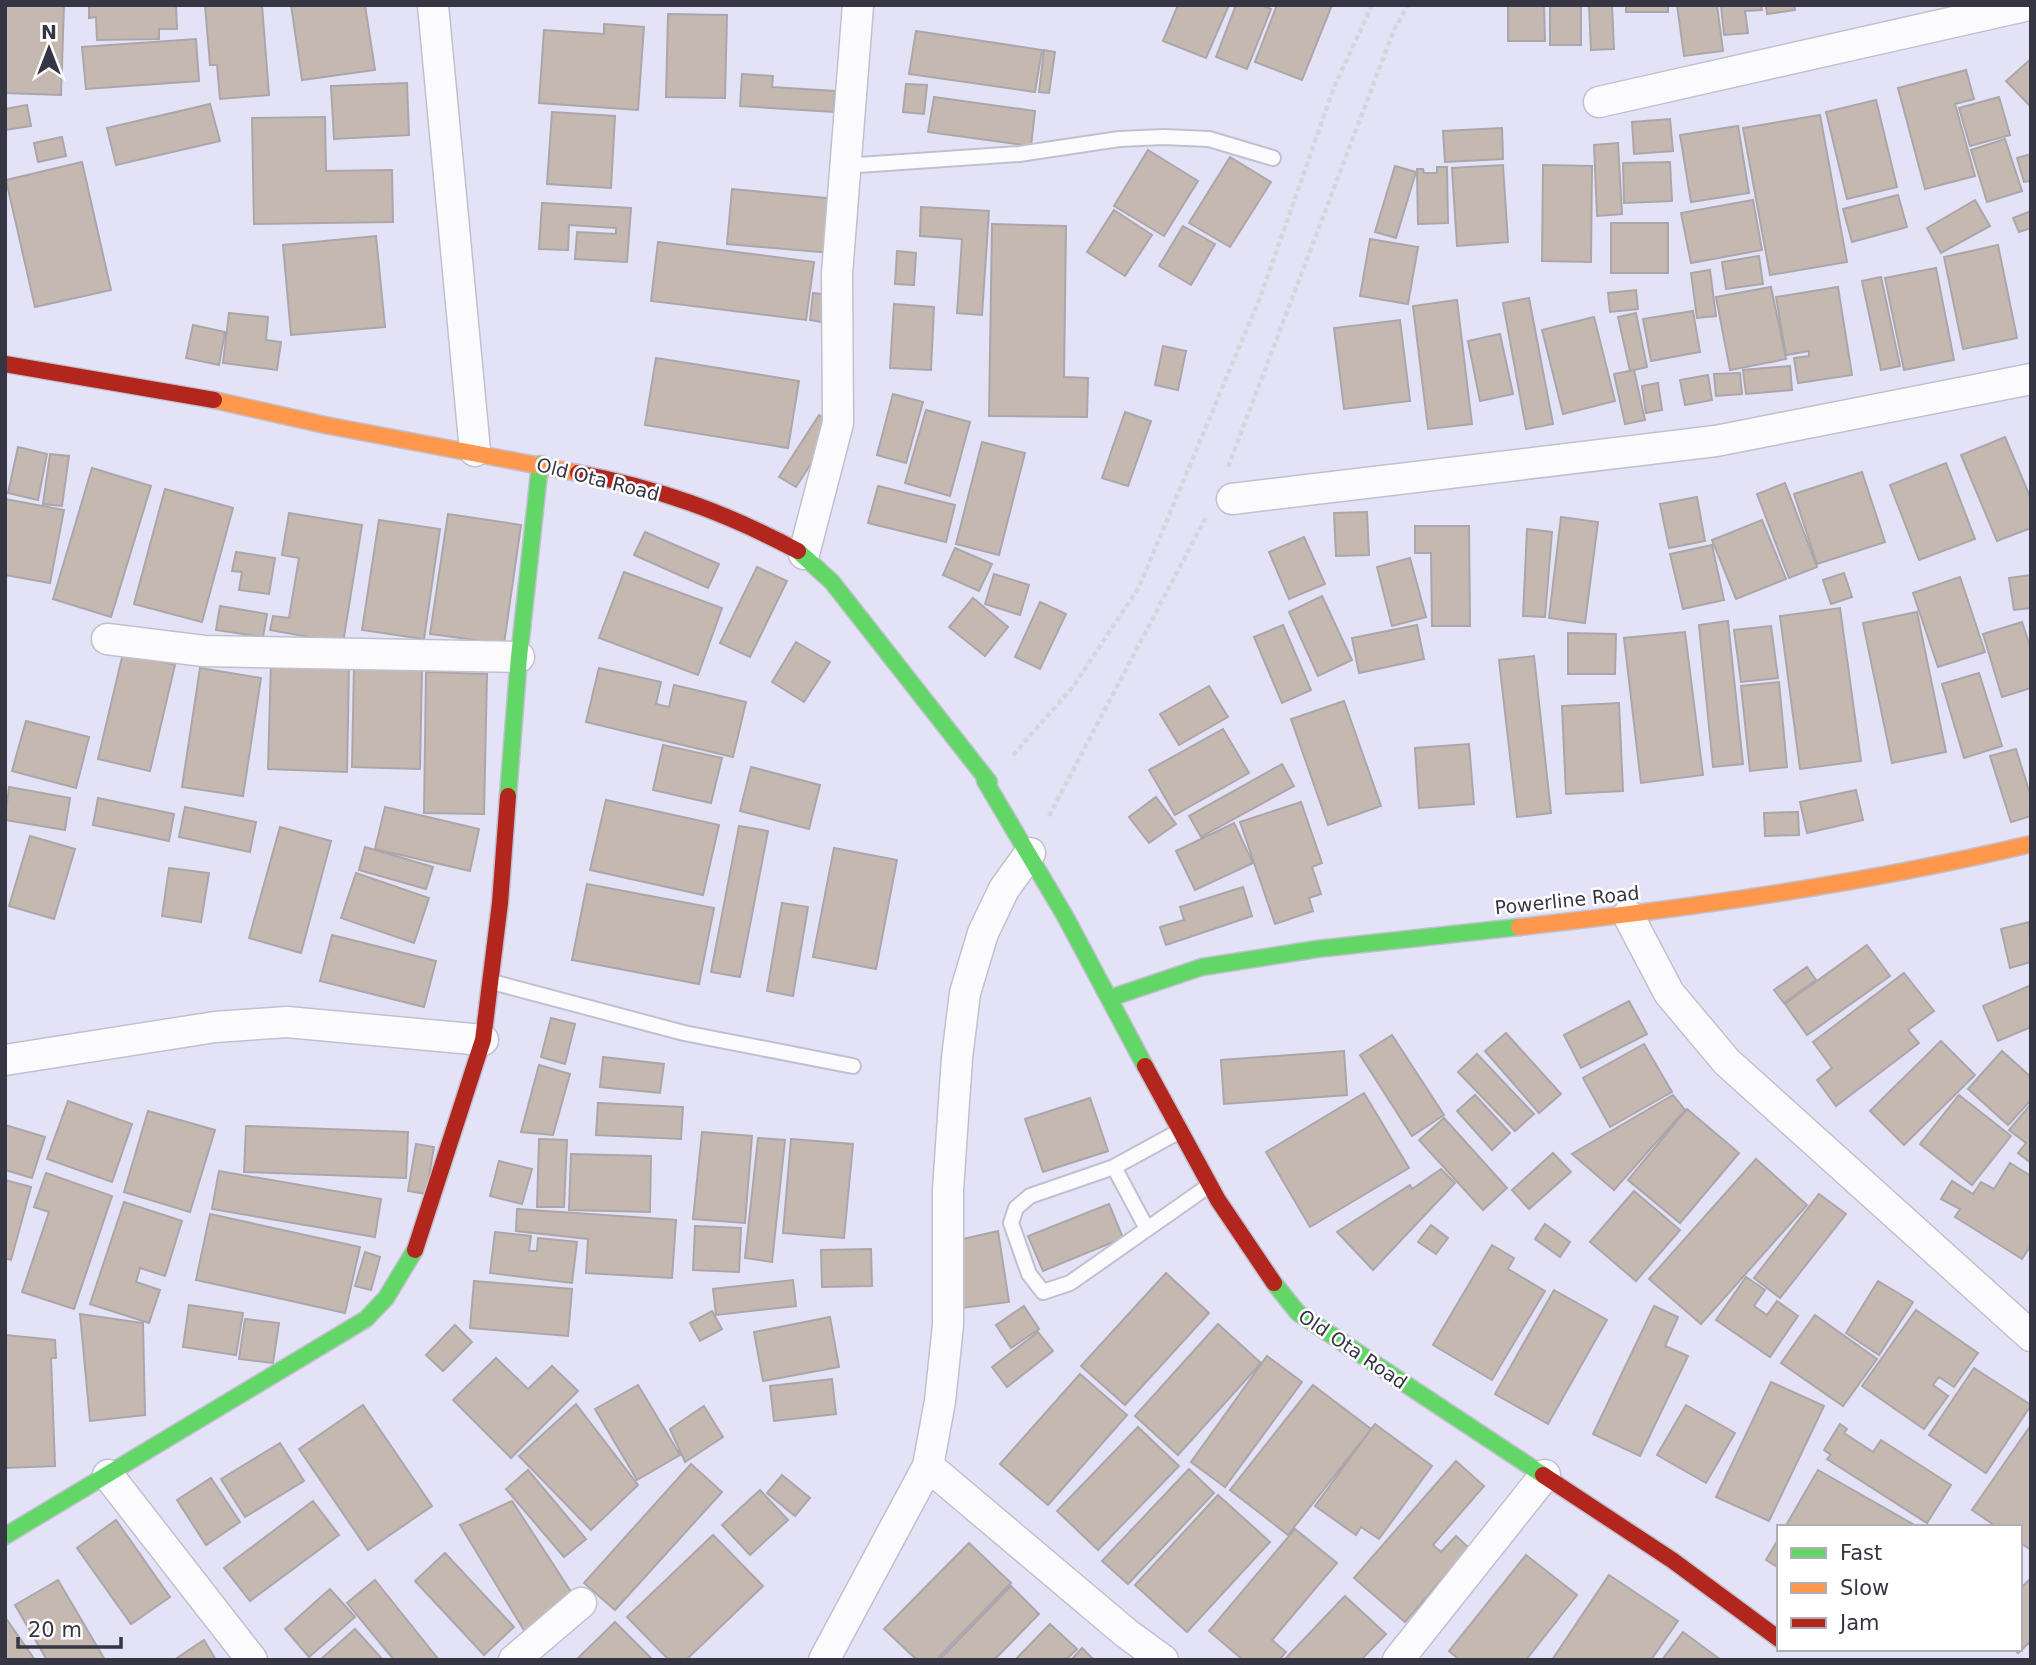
<svg xmlns="http://www.w3.org/2000/svg" width="2036" height="1665" viewBox="0 0 2036 1665" font-family="'DejaVu Sans',sans-serif">
<style>
.building{fill:#c5b8b1;stroke:#aba6aa;stroke-width:2}
.lines{fill:none;stroke-linecap:round;stroke-linejoin:round}
.lane-casing{stroke:#c1c0cf;stroke-width:18}
.street-casing{stroke:#c1c0cf;stroke-width:33}
.fast-casing{stroke:#c1c0cf;stroke-width:19}
.slow-casing{stroke:#c1c0cf;stroke-width:19}
.jam-casing{stroke:#c1c0cf;stroke-width:19}
.path{stroke:#d6d5dc;stroke-width:4.5;stroke-dasharray:5 3.5;stroke-linecap:butt}
.lane{stroke:#fbfbfe;stroke-width:14}
.street{stroke:#fbfbfe;stroke-width:30}
.fast{stroke:#63d668;stroke-width:16}
.slow{stroke:#ff974d;stroke-width:16}
.jam{stroke:#b3261e;stroke-width:16}
.labels{text-anchor:middle;dominant-baseline:central;stroke-width:5;stroke-linejoin:round;paint-order:stroke}
.street-label{font-size:19px;fill:#363543;stroke:#fff}
</style>
<rect width="100%" height="100%" fill="#e4e2f6"/>
<path class="building" d="M5,5H64L61,95L5,93Z
M89,5H176L177,29H159V39L97,40L96,17L89,18Z
M205,5H262L269,95L220,99L217,65H210Z
M291,5H365L375,70L302,80Z
M1178,5H1229L1206,58L1163,41Z
M1236,5H1262L1271,9L1247,69L1216,57Z
M1277,5H1332L1302,80L1255,62Z
M1508,5H1544L1545,41H1508Z
M1550,5H1581V45H1550Z
M1589,5H1612L1614,49L1591,50Z
M1626,5H1668V12H1626Z
M1677,5H1717L1723,51L1684,56Z
M1721,5H1761L1762,10L1745,11L1748,33L1724,35Z
M1766,5H1794L1795,10L1767,14Z
M668,14L727,15L725,98L666,97Z
M604,24L644,27L638,110L539,103L544,30L604,34Z
M916,31L1042,50L1035,92L909,74Z
M196,39L199,81L86,89L82,47Z
M1044,50L1055,52L1049,93L1039,92Z
M2031,59V107L2006,81Z
M1966,70L1974,99L1955,104L1975,176L1925,189L1898,88Z
M742,74L773,76L772,87L835,91L834,112L740,106Z
M407,83L409,135L334,139L331,86Z
M906,84L927,85L924,114L903,112Z
M934,97L1035,111L1031,146L928,132Z
M1999,97L2010,135L1970,146L1959,108Z
M1876,100L1897,187L1847,199L1826,112Z
M210,104L220,141L116,165L107,128Z
M27,105L31,126L5,130V109Z
M552,112L615,116L611,188L547,184Z
M1820,115L1847,262L1770,275L1743,128Z
M325,117L326,171L392,170L393,222L254,224L252,118Z
M1670,119L1673,151L1634,154L1632,122Z
M1738,126L1749,193L1691,202L1680,135Z
M1502,128L1503,159L1445,162L1443,131Z
M62,137L66,156L38,162L34,143Z
M2005,139L2022,191L1987,202L1971,150Z
M1618,143L1622,214L1597,216L1594,145Z
M1148,150L1198,181L1164,236L1114,206Z
M2031,154V181L2024,182L2017,158Z
M1230,157L1271,182L1230,247L1189,223Z
M82,162L111,290L35,307L6,180Z
M1670,162L1672,201L1624,203L1623,163Z
M1503,165L1508,242L1457,246L1452,168Z
M1543,165L1592,166L1591,262L1542,261Z
M1395,166L1416,172L1396,238L1375,232Z
M1437,167H1447L1448,223L1418,224L1417,169H1423L1424,173H1437Z
M732,189L836,199L831,253L727,244Z
M1898,195L1907,227L1852,242L1843,209Z
M1753,200L1762,250L1691,263L1681,213Z
M1975,200L1990,226L1941,253L1927,228Z
M542,203L631,208L627,262L575,259L577,232L616,234V228L569,225L568,250L539,249Z
M921,207L989,211L982,315L957,313L962,239L920,236Z
M1114,210L1152,235L1125,276L1087,252Z
M2031,211V228L2019,232L2013,218Z
M1611,223H1668V273H1611Z
M992,224L1066,226L1064,377L1088,378L1087,417L989,416Z
M1183,226L1215,244L1191,285L1159,266Z
M376,236L385,327L291,335L283,245Z
M1370,239L1418,247L1408,304L1360,296Z
M658,242L814,262L806,320L651,301Z
M1998,245L2017,338L1963,349L1944,257Z
M897,251L916,253L914,285L895,284Z
M1759,256L1763,284L1726,289L1722,262Z
M1936,268L1954,360L1904,370L1885,278Z
M1710,270L1716,316L1697,318L1691,273Z
M1881,277L1900,366L1881,370L1862,281Z
M1771,287L1786,359L1730,370L1716,297Z
M1838,287L1852,375L1798,383L1794,358L1809,356V351L1786,355L1776,297Z
M1636,290L1638,309L1610,312L1608,293Z
M813,293L831,295L827,323L810,320Z
M1529,298L1553,424L1526,429L1503,303Z
M1457,300L1472,424L1428,429L1413,306Z
M894,304L934,307L931,370L890,368Z
M1693,311L1700,352L1651,361L1643,319Z
M229,313L268,317L266,340L281,342L277,370L223,363Z
M1636,313L1647,367L1630,371L1618,317Z
M1594,317L1615,401L1563,414L1542,330Z
M1400,320L1410,401L1344,409L1334,328Z
M193,325L225,332L219,365L186,358Z
M1500,334L1513,394L1480,401L1468,341Z
M1163,346L1186,351L1178,390L1155,385Z
M656,358L799,381L788,448L645,425Z
M1790,366L1792,390L1746,394L1743,370Z
M1634,370L1645,420L1625,424L1614,374Z
M1740,373L1742,394L1716,396L1714,374Z
M1708,375L1712,400L1685,405L1680,380Z
M1658,383L1662,410L1646,413L1642,386Z
M893,394L923,402L906,463L877,455Z
M926,410L970,422L950,496L905,483Z
M1125,412L1151,421L1128,486L1102,478Z
M819,415L836,425L796,487L779,477Z
M2005,437L2031,499V528L1997,541L1961,455Z
M982,442L1025,453L999,555L956,544Z
M18,447L47,454L38,500L8,493Z
M50,454L69,456L62,506L43,504Z
M1946,463L1975,539L1919,560L1890,485Z
M92,468L151,486L111,617L53,599Z
M1862,472L1885,542L1817,564L1794,494Z
M1785,483L1817,567L1789,578L1757,494Z
M878,486L955,505L946,542L868,523Z
M165,489L233,508L202,622L134,604Z
M1697,497L1705,541L1669,548L1660,504Z
M5,499L64,510L50,583L5,575Z
M1367,512L1369,555L1336,556L1334,513Z
M289,513L362,525L343,643L270,630L273,616L289,618L299,558L282,555Z
M448,514L521,525L504,644L430,634Z
M1561,517L1598,522L1585,623L1549,618Z
M379,520L440,529L424,639L362,630Z
M1762,520L1786,579L1736,599L1712,540Z
M1415,526H1469L1470,626H1432L1431,553H1415Z
M1527,529L1552,532L1545,617L1523,616Z
M645,532L719,564L708,588L634,555Z
M1304,537L1325,584L1289,599L1269,552Z
M1712,545L1724,600L1683,609L1670,554Z
M955,548L992,564L979,591L943,575Z
M236,552L275,558L269,594L239,590L242,572L232,571Z
M1410,558L1426,617L1392,626L1377,567Z
M757,567L787,581L750,657L720,643Z
M624,572L722,608L698,675L599,638Z
M1844,573L1852,597L1831,604L1823,580Z
M994,574L1029,585L1020,615L985,604Z
M2031,575V608L2014,610L2009,578Z
M1960,577L1985,652L1938,667L1913,593Z
M1322,596L1352,660L1318,676L1289,612Z
M973,598L1008,627L985,656L949,627Z
M1040,602L1066,614L1040,669L1015,657Z
M220,606L267,614L263,637L216,630Z
M1840,608L1861,761L1800,769L1780,616Z
M1917,612L1946,752L1892,763L1863,623Z
M1728,621L1743,764L1713,767L1699,625Z
M2022,622L2031,649V688L2002,697L1983,634Z
M1283,625L1311,690L1282,703L1254,637Z
M1417,625L1424,659L1359,673L1352,638Z
M1771,626L1778,678L1741,682L1734,630Z
M1685,632L1703,775L1641,783L1624,638Z
M1568,633L1616,634L1615,674H1568Z
M796,642L830,662L804,702L772,682Z
M123,653L175,665L150,771L98,759Z
M1534,656L1551,813L1517,817L1499,660Z
M271,661L349,664L347,772L268,769Z
M354,666L422,668L420,769L352,767Z
M200,668L261,678L243,796L182,787Z
M599,668L661,682L656,704L669,707L674,685L746,702L733,757L586,722Z
M426,672L487,674L484,814L424,813Z
M1979,673L2002,746L1964,758L1942,684Z
M1779,682L1787,767L1750,771L1741,686Z
M1209,686L1228,717L1179,745L1160,714Z
M1344,701L1381,806L1328,825L1291,719Z
M1619,703L1623,791L1566,794L1562,706Z
M26,721L89,737L76,788L12,771Z
M1223,729L1249,773L1175,815L1149,770Z
M1469,744L1474,804L1419,808L1415,748Z
M663,745L722,758L711,803L653,790Z
M2016,749L2031,797V816L2011,822L1990,756Z
M1282,764L1294,786L1201,837L1189,816Z
M751,767L820,785L809,829L740,811Z
M9,787L70,798L65,830L5,820Z
M1856,790L1863,820L1807,833L1800,802Z
M1156,797L1176,824L1149,843L1129,817Z
M98,798L174,814L169,841L93,825Z
M606,800L719,825L703,895L590,870Z
M1301,802L1322,863L1312,867L1321,894L1309,898L1313,911L1275,924L1240,822Z
M185,807L256,822L250,852L179,837Z
M385,807L479,829L470,871L375,849Z
M1798,812L1799,835L1765,836L1764,813Z
M1234,823L1253,863L1195,890L1176,851Z
M739,826L768,831L740,977L711,972Z
M280,827L331,841L301,953L249,938Z
M30,836L75,849L54,919L9,906Z
M365,847L433,867L426,889L359,870Z
M834,848L897,860L876,969L813,957Z
M169,868L209,873L201,922L162,916Z
M356,873L429,898L414,943L341,918Z
M587,884L714,908L699,984L572,960Z
M1243,887L1252,916L1166,945L1160,927L1184,920L1180,907Z
M782,903L808,907L793,996L767,991Z
M2029,922L2031,962L2010,968L2001,929Z
M332,935L436,961L424,1007L320,981Z
M1867,945L1890,976L1807,1035L1785,1004Z
M1807,967L1816,980L1784,1003L1774,990Z
M1904,973L1934,1011L1908,1030L1919,1043L1836,1106L1817,1080L1832,1068L1813,1042Z
M2031,985V1027L1998,1041L1983,1006Z
M1629,1001L1647,1034L1581,1068L1564,1035Z
M551,1018L575,1024L565,1064L541,1057Z
M1506,1033L1561,1094L1539,1113L1485,1051Z
M1392,1035L1444,1115L1412,1136L1360,1055Z
M1941,1041L1975,1075L1904,1145L1870,1111Z
M1644,1044L1672,1092L1610,1127L1583,1078Z
M1344,1051L1347,1095L1224,1104L1221,1060Z
M2002,1051L2031,1077V1100L2008,1125L1968,1089Z
M1477,1054L1534,1114L1515,1131L1458,1072Z
M603,1057L664,1064L660,1093L600,1087Z
M539,1065L570,1074L553,1135L521,1132Z
M1364,1093L1409,1168L1310,1227L1266,1152Z
M1475,1095L1510,1133L1492,1150L1457,1111Z
M1673,1095L1685,1110L1614,1190L1572,1154Z
M1959,1095L2011,1136L1972,1185L1920,1144Z
M1090,1098L1108,1151L1043,1172L1025,1119Z
M68,1101L132,1124L112,1182L47,1159Z
M598,1103L683,1107L681,1139L596,1135Z
M2031,1104V1163L2018,1153L2026,1143L2009,1130Z
M1687,1109L1739,1153L1680,1223L1628,1180Z
M148,1111L215,1130L190,1212L124,1192Z
M1444,1118L1507,1188L1483,1210L1419,1140Z
M5,1125L45,1137L32,1178L5,1170Z
M246,1126L408,1132L406,1178L244,1172Z
M702,1132L752,1136L745,1223L693,1219Z
M758,1138L785,1140L772,1262L745,1258Z
M539,1139L567,1140L564,1207H537Z
M791,1139L853,1144L844,1238L783,1233Z
M416,1144L434,1147L426,1194L408,1191Z
M1553,1153L1571,1172L1529,1209L1512,1190Z
M571,1154L651,1156L650,1212L569,1210Z
M1756,1159L1807,1205L1701,1324L1649,1279Z
M499,1161L532,1169L522,1204L490,1196Z
M2010,1163L2031,1176V1245L2022,1259L1955,1217L1960,1209L1941,1199L1952,1181L1973,1194L1981,1182L1994,1189Z
M1441,1169L1455,1183L1373,1270L1337,1232L1410,1185L1412,1189Z
M219,1171L381,1199L375,1237L212,1209Z
M46,1173L112,1196L74,1309L22,1292L49,1212L34,1207Z
M5,1180L31,1187L11,1260L5,1258Z
M1634,1191L1680,1230L1636,1281L1590,1242Z
M1819,1194L1846,1214L1780,1298L1754,1278Z
M124,1202L182,1221L165,1276L140,1268L136,1282L160,1290L149,1323L90,1304Z
M1109,1204L1123,1238L1043,1271L1028,1236Z
M517,1209L676,1220L672,1278L586,1273L588,1239L516,1231Z
M210,1214L360,1247L345,1313L196,1280Z
M1545,1224L1570,1242L1560,1257L1535,1239Z
M1431,1225L1448,1238L1436,1254L1418,1242Z
M695,1226L741,1228L739,1272L693,1270Z
M998,1231L1009,1302L962,1308L954,1241Z
M495,1232L531,1236L529,1251H537L538,1238L577,1242L572,1283L490,1273Z
M1492,1245L1514,1258L1508,1269L1545,1291L1492,1380L1433,1345Z
M871,1249L872,1286L822,1287L821,1250Z
M365,1252L380,1257L371,1290L355,1286Z
M1166,1273L1209,1313L1125,1405L1081,1366Z
M1746,1277L1765,1290L1754,1306L1767,1315L1777,1301L1798,1316L1770,1357L1716,1320Z
M793,1280L796,1306L716,1315L713,1289Z
M474,1281L572,1289L568,1336L470,1328Z
M1878,1281L1913,1302L1879,1355L1846,1333Z
M1554,1290L1607,1320L1548,1424L1495,1394Z
M189,1305L243,1313L236,1355L183,1347Z
M1024,1306L1039,1329L1011,1348L996,1325Z
M1654,1306L1678,1317L1665,1346L1688,1356L1640,1456L1593,1434Z
M1916,1310L1978,1353L1954,1387L1939,1377L1933,1385L1948,1396L1924,1429L1862,1386Z
M712,1311L722,1329L700,1341L690,1323Z
M80,1314L143,1323L145,1415L90,1421Z
M1815,1315L1877,1359L1843,1406L1781,1363Z
M830,1317L839,1367L763,1381L754,1332Z
M245,1319L279,1323L273,1363L239,1359Z
M1218,1324L1261,1363L1178,1455L1135,1416Z
M455,1325L472,1342L443,1371L426,1355Z
M1038,1332L1053,1351L1007,1387L992,1367Z
M5,1335L55,1340L56,1358H51L55,1466L5,1468Z
M1267,1356L1302,1382L1225,1487L1191,1462Z
M496,1358L528,1389L552,1366L578,1391L511,1458L453,1400Z
M1974,1368L2031,1405L1986,1473L1929,1435Z
M1080,1374L1127,1415L1048,1505L1000,1464Z
M832,1379L836,1414L774,1421L770,1386Z
M1771,1382L1824,1406L1769,1521L1716,1497Z
M638,1385L680,1455L637,1480L595,1409Z
M1313,1385L1371,1429L1288,1535L1230,1490Z
M576,1404L638,1485L591,1530L519,1456Z
M363,1405L432,1506L368,1550L299,1449Z
M1686,1405L1735,1433L1706,1483L1657,1455Z
M704,1406L723,1437L685,1462L670,1429Z
M1375,1424L1432,1466L1379,1539L1361,1527L1356,1535L1315,1506Z
M1840,1424L1847,1429L1844,1433L1873,1452L1881,1440L1951,1485L1927,1523L1827,1459L1831,1455L1824,1450Z
M2031,1425V1549H2030L2020,1543V1527H1997L1972,1510Z
M1138,1427L1179,1466L1098,1550L1057,1511Z
M280,1443L304,1481L245,1517L221,1479Z
M1456,1461L1484,1486L1433,1545L1441,1552L1456,1536L1469,1548L1405,1622L1354,1578Z
M691,1464L722,1492L615,1610L584,1583Z
M1189,1469L1214,1493L1128,1584L1102,1561Z
M528,1470L586,1539L564,1557L506,1489Z
M1818,1470L1918,1527H1785Z
M782,1475L810,1498L795,1516L767,1493Z
M211,1478L240,1522L206,1545L177,1500Z
M760,1490L788,1520L750,1555L722,1525Z
M1218,1495L1270,1542L1187,1632L1135,1585Z
M313,1501L339,1535L250,1601L224,1568Z
M512,1501L577,1601L525,1632L460,1525Z
M116,1520L170,1597L131,1624L77,1548Z
M1295,1529L1337,1563L1272,1640L1286,1652L1279,1660H1243L1209,1631Z
M713,1535L763,1586L686,1660H669L627,1617Z
M1779,1538V1568L1766,1560Z
M969,1543L1011,1583L936,1660H917L884,1629Z
M445,1553L514,1627L484,1655L415,1581Z
M1526,1555L1577,1595L1526,1660H1460L1449,1651Z
M1609,1575L1678,1621L1651,1660H1552Z
M2031,1578V1641L2018,1653L2014,1649H2020V1589Z
M58,1580L105,1660H47L15,1605Z
M375,1580L439,1660H394L347,1603Z
M1011,1586L1039,1614L994,1660H939Z
M330,1589L355,1617L309,1657L285,1629Z
M1345,1596L1386,1634L1361,1660H1284Z
M5,1617L35,1660H5Z
M615,1622L653,1660H576Z
M1050,1624L1077,1649L1066,1660H1015Z
M355,1629L383,1660H320Z
M1683,1632L1721,1660H1662Z
M204,1640L216,1660H174Z
M1082,1648L1094,1660H1071Z"/>
<g class="lines">
<g class="lane-casing">
<path id="lane" d="M844,166L1019,154L1119,139L1164,137L1209,139L1273,158
M492,982L684,1033L853,1066
M1178,1132L1114,1167L1030,1196L1016,1208L1011,1223L1029,1274L1043,1292L1070,1283L1207,1187
M1114,1167L1146,1227"/>
</g>
<g class="street-casing">
<path id="street" d="M433,5L475,451
M1599,102L2029,5
M1232,499L1716,441L2031,379
M804,554L838,423L837,274L858,5
M107,639L204,651L519,657
M1628,915L1669,993L1727,1062L2031,1336
M5,1060L215,1027L287,1022L483,1040
M928,1466L940,1401L948,1325V1190L957,1058L965,993L983,933L1004,889L1030,853
M108,1475L252,1660
M514,1660L581,1603
M824,1660L928,1466L1126,1633L1163,1660
M1398,1660L1545,1475"/>
</g>
<g class="fast-casing">
<path id="fast" d="M798,551L832,582L989,782L985,781L1065,916L1145,1066
M508,796L519,657L540,464
M1110,998L1202,967L1317,949L1519,927
M1274,1283L1298,1313L1543,1475
M5,1536L366,1319L386,1298L415,1250"/>
</g>
<g class="slow-casing">
<path id="slow" d="M214,400L325,425L578,473
M1519,927C1691,908 1863,884 2031,844"/>
</g>
<g class="jam-casing">
<path id="jam" d="M5,364L214,400
M578,473C658,488 725,512 798,551
M1145,1066L1218,1200L1274,1283
M415,1250L483,1040L500,903L508,796
M1543,1475L1672,1560L1779,1639"/>
</g>
<path class="path" d="M1228,467L1394,30L1408,5
M1013,755L1073,687L1139,587L1261,295L1334,87L1372,5
M1049,816L1206,517"/>
<use href="#lane" class="lane"/>
<use href="#street" class="street"/>
<use href="#fast" class="fast"/>
<use href="#slow" class="slow"/>
<use href="#jam" class="jam"/>
</g>
<g class="labels">
<g class="street-label">
<text transform="translate(598 479) rotate(14)">Old Ota Road</text>
<text transform="translate(1567 900) rotate(-6)">Powerline Road</text>
<text transform="translate(1353 1349) rotate(34)">Old Ota Road</text>
</g>
</g>
<rect width="2036" height="1665" fill="none" stroke="#363543" stroke-width="14"/>
<rect x="1777" y="1525" width="245" height="126" fill="#ffffff" stroke="#afaeb4" stroke-width="2"/>
<rect x="1791" y="1548" width="35" height="10" fill="#63d668" stroke="#afaeb4" stroke-width="2"/>
<text x="1840" y="1560" font-size="21" fill="#363543">Fast</text>
<rect x="1791" y="1583" width="35" height="10" fill="#ff974d" stroke="#afaeb4" stroke-width="2"/>
<text x="1840" y="1595" font-size="21" fill="#363543">Slow</text>
<rect x="1791" y="1618" width="35" height="10" fill="#b3261e" stroke="#afaeb4" stroke-width="2"/>
<text x="1840" y="1630" font-size="21" fill="#363543">Jam</text>
<g transform="translate(49 49)" stroke="#ffffff" stroke-width="5" paint-order="stroke">
<path d="M0-5L12 26L0 18L-12 26Z" fill="#363543"/>
<text y="-10" font-size="19" font-weight="bold" text-anchor="middle" fill="#363543">N</text>
</g>
<path d="M18 1637v10h103v-10" fill="none" stroke="#363543" stroke-width="3.5"/>
<text x="28" y="1637" font-size="21" fill="#363543" stroke="#ffffff" stroke-width="5" paint-order="stroke">20 m</text>
</svg>
